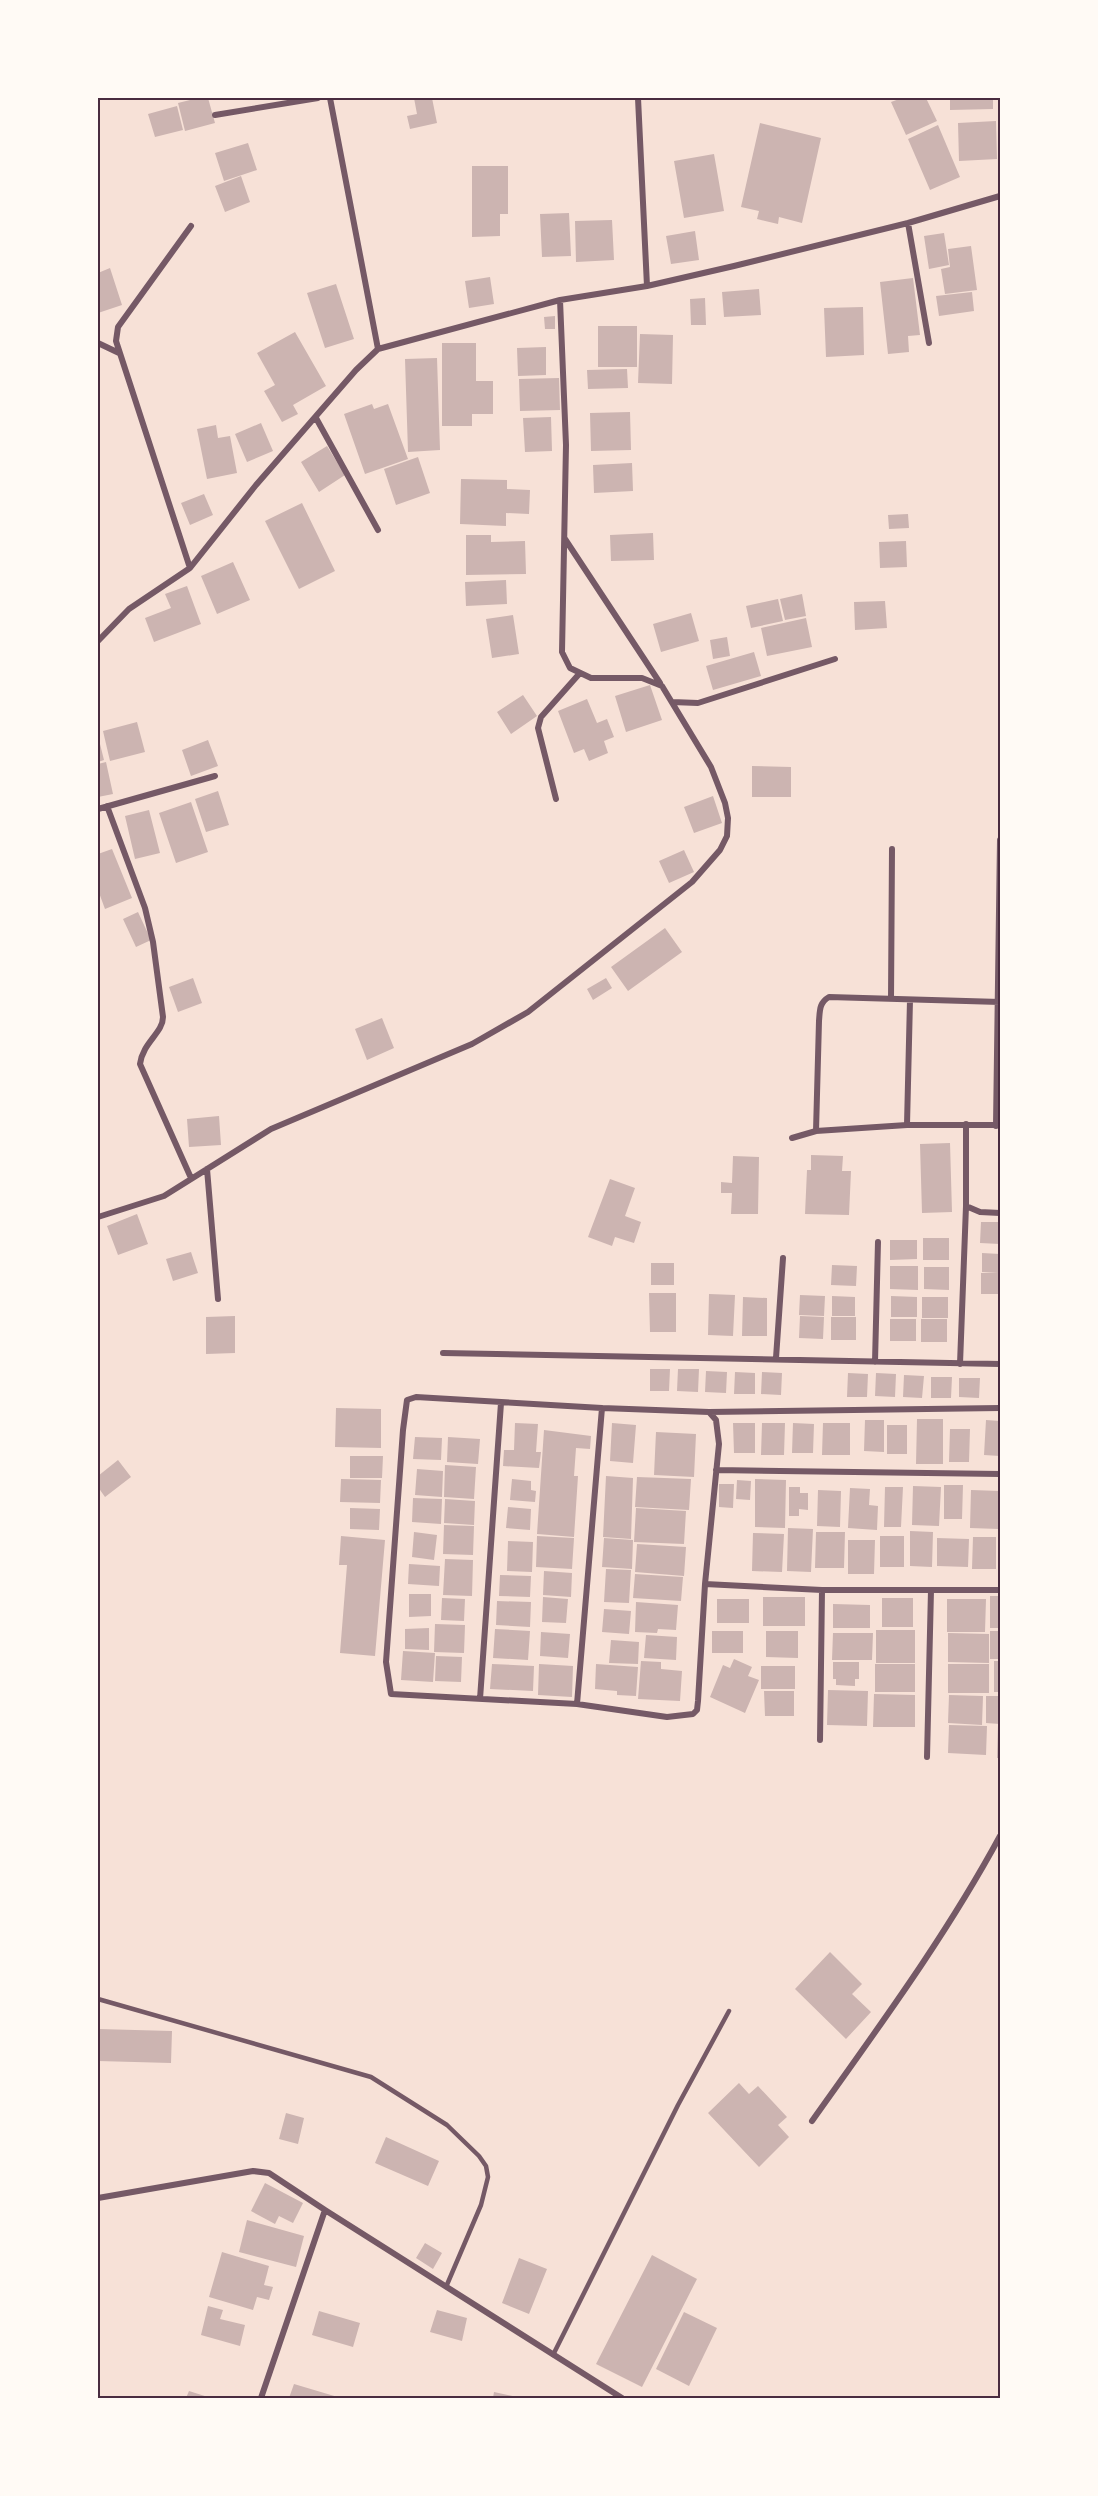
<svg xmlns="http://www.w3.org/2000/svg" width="1098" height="2496" viewBox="0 0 1098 2496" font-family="'Open Sans',sans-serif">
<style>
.building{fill:#ccb4b1}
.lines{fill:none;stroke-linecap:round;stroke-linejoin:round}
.service{stroke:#755966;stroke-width:4.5}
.minor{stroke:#755966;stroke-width:6}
.neatline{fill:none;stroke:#4a2c40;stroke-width:2}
</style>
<rect width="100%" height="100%" fill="#f7e1d7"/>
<path class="building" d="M198,98H208L215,123L185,131L178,103Z
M414,98H432L437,123L410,129L407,116L417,114Z
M902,98H926L937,121L906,135L891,102Z
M950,98H993V109L950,110Z
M177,106L183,130L155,137L148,114Z
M996,121L997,159L959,161L958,123Z
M760,123L821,138L802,223L779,217L778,224L757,219L759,211L741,207Z
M938,125L960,177L930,190L908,139Z
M248,143L257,170L224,181L215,153Z
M714,154L724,211L684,218L674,161Z
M472,166H508V214H500V236L472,237Z
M241,176L250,202L225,212L215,186Z
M569,213L571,256L542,257L540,214Z
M612,220L614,260L576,262L575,221Z
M695,231L699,260L671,264L666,236Z
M944,233L949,265L929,269L924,236Z
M971,246L977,290L945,294L941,269L950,267L948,249Z
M110,268L122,305L98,313V273Z
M490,277L494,304L469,308L465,281Z
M913,278L920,335L908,336L909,352L888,354L880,282Z
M336,284L354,339L325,348L307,293Z
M759,289L761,315L724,317L722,292Z
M972,292L974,311L939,316L936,296Z
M705,298L706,325H691L690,299Z
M863,307L864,355L826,357L824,308Z
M555,316V329H545L544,317Z
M598,326H637V367H598Z
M295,332L326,386L293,405L298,414L282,422L264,391L275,385L257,353Z
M640,334L673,335L672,384L638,383Z
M442,343H476V381H493V414H472V426H442Z
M546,347V375L518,376L517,348Z
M437,358L440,450L408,452L405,359Z
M627,369L628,388L588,389L587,370Z
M559,378L560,410L520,411L519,379Z
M372,404L374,409L388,404L408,459L365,474L344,414Z
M630,412L631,450L591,451L590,413Z
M551,417L552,451L525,452L523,418Z
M261,423L273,451L247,462L235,434Z
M216,425L218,438L230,436L237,473L207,479L197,429Z
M327,446L345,475L319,492L301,462Z
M418,457L430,493L396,505L384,469Z
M632,463L633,491L594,493L593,465Z
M461,479L507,480V489L530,490L529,514L506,513V526L460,524Z
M204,494L213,515L190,525L181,503Z
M302,503L335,571L299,589L265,521Z
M908,514L909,528L889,529L888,515Z
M653,533L654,560L611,561L610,535Z
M466,535H491V542L525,541L526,574L466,575Z
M906,541L907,567L880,568L879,542Z
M233,562L250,600L217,614L201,576Z
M506,580L507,604L466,606L465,582Z
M187,586L201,624L154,642L145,618L171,608L165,594Z
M802,594L806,616L785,620L780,599Z
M778,599L783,621L751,628L746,606Z
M885,601L887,628L855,630L854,602Z
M691,613L699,641L661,652L653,624Z
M513,615L519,654L492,658L486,619Z
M806,618L812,647L767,656L761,628Z
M727,637L730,656L713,659L710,640Z
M754,652L761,676L713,690L706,666Z
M650,685L662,720L626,732L615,696Z
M523,695L537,716L511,734L497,712Z
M587,699L597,723L607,719L614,737L604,741L608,753L589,761L584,749L574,753L558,711Z
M137,722L145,752L110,761L103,731Z
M98,736L104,760L98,762Z
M208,740L218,766L191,776L182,750Z
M106,762L113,794L98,797V764Z
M752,766L791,767V797H752Z
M218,791L229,825L206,832L195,799Z
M713,796L722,823L694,833L684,807Z
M191,802L208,852L176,863L159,813Z
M149,810L160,853L135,859L125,816Z
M112,849L132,898L105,909L98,890V854Z
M684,850L694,872L669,883L659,861Z
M138,912L151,940L136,947L123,919Z
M665,928L682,952L628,991L611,967Z
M193,978L202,1003L178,1012L169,987Z
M606,978L612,988L593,1000L587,989Z
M382,1018L394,1048L367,1060L355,1029Z
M219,1116L221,1145L189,1147L187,1119Z
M950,1143L952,1212L922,1213L920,1144Z
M811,1155L843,1156L842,1171H851L849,1215L805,1214L807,1170H811Z
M733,1156L759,1157L758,1214H731L732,1193H721V1182L732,1183Z
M610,1179L635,1188L625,1216L641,1222L634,1243L615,1237L612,1246L588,1237Z
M137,1214L148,1244L118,1255L107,1226Z
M981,1222H1000V1244L980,1243Z
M923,1238H949V1260H923Z
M890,1240H917V1259L890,1260Z
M191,1252L198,1273L173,1281L166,1259Z
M982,1253L1000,1254V1294H981V1273H998L982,1272Z
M651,1263H674V1285H651Z
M832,1265L857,1266L856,1286L831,1285Z
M890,1266H918V1290L890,1289Z
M924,1267H949V1290L924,1289Z
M649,1293H676V1332H650Z
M709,1294L735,1295L733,1336L708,1335Z
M800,1295L825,1296L824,1316L799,1315Z
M832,1296L855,1297V1316H832Z
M891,1296L917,1297V1317H891Z
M743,1297L767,1298V1336H742Z
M922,1297H948V1318H922Z
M235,1316V1353L206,1354V1317Z
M800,1316L824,1317L823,1339L799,1338Z
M831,1317H856V1340H831Z
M890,1319H916V1341H890Z
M921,1319H947V1342H921Z
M650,1369H670L669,1391H650Z
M678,1369H699L698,1392L677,1391Z
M706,1371L727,1372L726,1393L705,1392Z
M735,1372L755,1373V1394H734Z
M762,1372L782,1373L781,1395L761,1394Z
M848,1373L868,1374L867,1397H847Z
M876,1373L896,1374L895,1397L875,1396Z
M904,1375L924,1376L922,1398L903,1397Z
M931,1377H952L951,1398H931Z
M959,1378H980L979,1398L959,1397Z
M336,1408L381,1409V1448L335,1447Z
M917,1419H943V1464H916Z
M865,1420H884V1452L864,1451Z
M986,1420L1000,1421V1456L984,1455Z
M515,1423L538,1424L536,1452H541L539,1468L503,1466L504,1450H514Z
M612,1423L636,1425L633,1463L610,1461Z
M733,1423H755V1453H734Z
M762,1423H785L784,1455H761Z
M793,1423L814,1424L813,1453H792Z
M823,1423H850V1455H822Z
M887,1425H907V1454H887Z
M950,1429H970L969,1462H949Z
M544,1430L591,1436L590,1449L576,1448L574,1476H578L574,1537L537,1534Z
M656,1432L696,1434L694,1477L654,1475Z
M415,1437L442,1438L441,1460L413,1459Z
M448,1437L480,1439L478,1464L447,1462Z
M350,1456H383L382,1478H350Z
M118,1460L131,1477L105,1497L98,1487V1476Z
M445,1465L476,1467L474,1499L444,1497Z
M417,1469L443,1471L442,1497L415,1495Z
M606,1476L633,1478L631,1539L603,1537Z
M637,1477L691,1479L689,1510L635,1507Z
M341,1479L381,1480L380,1503L340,1502Z
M512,1479L531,1481V1490L536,1491L535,1502L510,1500Z
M755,1479L786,1480L785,1528L755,1527Z
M737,1480L751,1481L750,1500L736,1499Z
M719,1484H734L733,1508L719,1507Z
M944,1485H963L962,1519H944Z
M913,1486L941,1487L939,1526L912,1525Z
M789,1487H800V1493H808V1510L799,1509V1516H789Z
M885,1487H903L901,1527H884Z
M850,1488L870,1489L869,1505L878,1506L877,1530L848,1528Z
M818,1490L841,1491L840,1527L817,1526Z
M971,1490L1000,1491L999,1529L970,1528Z
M413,1498L442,1499L441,1524L412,1522Z
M445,1499L475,1501L474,1525L444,1523Z
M508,1507L531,1509L530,1530L506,1528Z
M350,1508L380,1509L379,1530L350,1529Z
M636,1508L686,1511L684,1544L634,1542Z
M444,1525L474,1526L473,1555L443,1554Z
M788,1528L813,1529L811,1572L787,1571Z
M910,1531L933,1532L932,1567L910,1566Z
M414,1532L437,1535L434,1560L412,1557Z
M816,1532H845L844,1568H815Z
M753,1533L784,1534L782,1572L752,1571Z
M341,1536L385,1540L375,1656L340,1653L347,1565H339Z
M537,1536L574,1538L572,1569L536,1567Z
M880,1536H904V1567H880Z
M973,1537H996V1569H972Z
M604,1538L633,1540L632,1569L602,1567Z
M937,1538L969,1539L968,1567L937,1566Z
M848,1540H875L874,1574H848Z
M508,1541L533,1542L532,1572L507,1571Z
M637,1544L686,1547L684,1576L635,1572Z
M445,1559L473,1560L472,1596L443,1595Z
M409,1564L440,1566L439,1586L408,1584Z
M606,1569L631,1570L629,1603L604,1602Z
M544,1571L572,1573L571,1597L543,1595Z
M635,1574L683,1577L681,1601L633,1598Z
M500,1575L531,1576L530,1597L499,1596Z
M409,1594H431V1616L409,1617Z
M990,1596H1000V1628H990Z
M543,1597L568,1599L566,1623L542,1622Z
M763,1597H805V1626H763Z
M442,1598L465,1599L464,1621L441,1620Z
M882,1598H913V1627H882Z
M717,1599H749V1623H717Z
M947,1599H986L985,1632H947Z
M497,1601L531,1602L530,1627L496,1625Z
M636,1602L678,1605L676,1630L658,1629L657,1633L635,1632Z
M833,1604L870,1605V1628H833Z
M604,1609L631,1611L629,1634L602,1632Z
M435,1624L465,1625L464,1653L434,1652Z
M429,1628V1650L405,1649V1629Z
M495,1629L530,1631L528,1660L493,1658Z
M876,1630H915V1663H876Z
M712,1631H743V1653H712Z
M766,1631H798V1658L766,1657Z
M990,1631H1000V1659H990Z
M541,1632L570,1634L568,1658L540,1656Z
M833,1633H873L872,1660H832Z
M948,1633L989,1634V1663L948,1662Z
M646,1635L677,1637L676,1660L644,1658Z
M611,1640L639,1642L638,1664L609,1663Z
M403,1651L435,1653L433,1682L401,1680Z
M436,1656L462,1657L461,1682L435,1681Z
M734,1659L752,1667L748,1676L759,1680L745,1713L710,1697L723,1665L730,1668Z
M641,1661L661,1662V1669L682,1671L680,1701L638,1699Z
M994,1661H1000V1692H994Z
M833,1662H859V1679H855V1686L836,1685V1679H833Z
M492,1664L534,1666L533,1691L490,1689Z
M539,1664L573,1666L572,1697L538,1695Z
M596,1664L638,1667L636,1696L617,1695V1691L595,1689Z
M875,1664H915V1692H875Z
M948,1664H989V1693H948Z
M761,1666H795V1689H761Z
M828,1690L868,1691L867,1726L827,1725Z
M764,1691H794V1716H765Z
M874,1694L915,1695V1727H873Z
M949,1695L983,1696L982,1725L948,1723Z
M986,1696H1000V1724L986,1723Z
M949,1725L987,1726L986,1755L948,1753Z
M998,1725H1000V1758H997Z
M830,1952L862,1984L852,1994L871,2012L846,2039L795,1989Z
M98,2029L172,2031L171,2063L98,2061Z
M739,2083L749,2094L758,2086L787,2117L778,2125L789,2137L759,2167L708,2113Z
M286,2113L304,2118L298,2144L279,2139Z
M386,2137L439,2161L428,2186L375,2163Z
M265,2183L303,2203L293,2223L279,2216L275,2224L251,2211Z
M247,2220L304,2236L296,2267L239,2252Z
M425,2243L442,2253L433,2269L416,2258Z
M222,2252L269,2266L264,2285L273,2287L269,2300L257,2297L253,2310L209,2297Z
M652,2255L697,2279L642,2387L596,2364Z
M519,2258L547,2269L529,2314L502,2303Z
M208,2306L223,2310L220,2319L245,2325L240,2346L201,2335Z
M437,2310L467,2318L462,2341L430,2332Z
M319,2311L360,2323L353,2347L312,2335Z
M684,2312L717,2328L689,2386L656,2369Z
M294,2384L341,2398H289Z
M189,2391L211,2398H186Z
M494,2392L517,2397V2398H493Z"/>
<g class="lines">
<path class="service" d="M98,1999L371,2077L447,2125L479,2156L486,2166L488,2177L481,2205L446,2287
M553,2355L678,2105L729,2011"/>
<path class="minor" d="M330,98L378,349
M638,98L647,286
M215,115L318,98
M908,223L929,343
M98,343L119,353
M316,418L378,530
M565,539L660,683
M190,568L116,341L118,327L191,226
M98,641L129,609L190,568L256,485L356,370L378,349L560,300L647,286L734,266L908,223L1000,196
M672,702L698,703L835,659
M556,799L538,728L541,717L580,673
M107,806L145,908L153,942L163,1017C163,1033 143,1042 140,1064L191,1178
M98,809L215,776
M891,999L892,849
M966,1124V1206L980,1212L1000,1213
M907,1125L910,1000
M996,1126L1000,840
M816,1131L819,1021C820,1010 819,1003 829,997L1000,1002
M792,1138L816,1131L907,1125H1000
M207,1169L218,1299
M98,1217L164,1196L271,1129L472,1044L528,1012L692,882L720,850L727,836L728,818L725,803L711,767L662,686L642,678H591L570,668L562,652L566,445L560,300
M443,1353L1000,1364
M776,1358L783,1258
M875,1362L878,1242
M960,1364L966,1206
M602,1408L709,1412L716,1420L719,1444L705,1584L698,1701L697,1710L693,1714L667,1717L577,1704Z
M709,1412L1000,1408
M716,1470L1000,1474
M705,1584L822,1590H1000
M480,1699L501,1403
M577,1704L391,1694L386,1662L403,1430L407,1400L416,1397L602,1408
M820,1740L822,1590
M927,1757L931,1590
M812,2121C878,2028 946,1936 1000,1836
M98,2198L253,2171L269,2173L325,2210L261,2398
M325,2210L622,2398"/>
</g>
<rect width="1098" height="2496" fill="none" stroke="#fffaf5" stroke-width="198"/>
<rect x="99" y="99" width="900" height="2298" class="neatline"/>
</svg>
